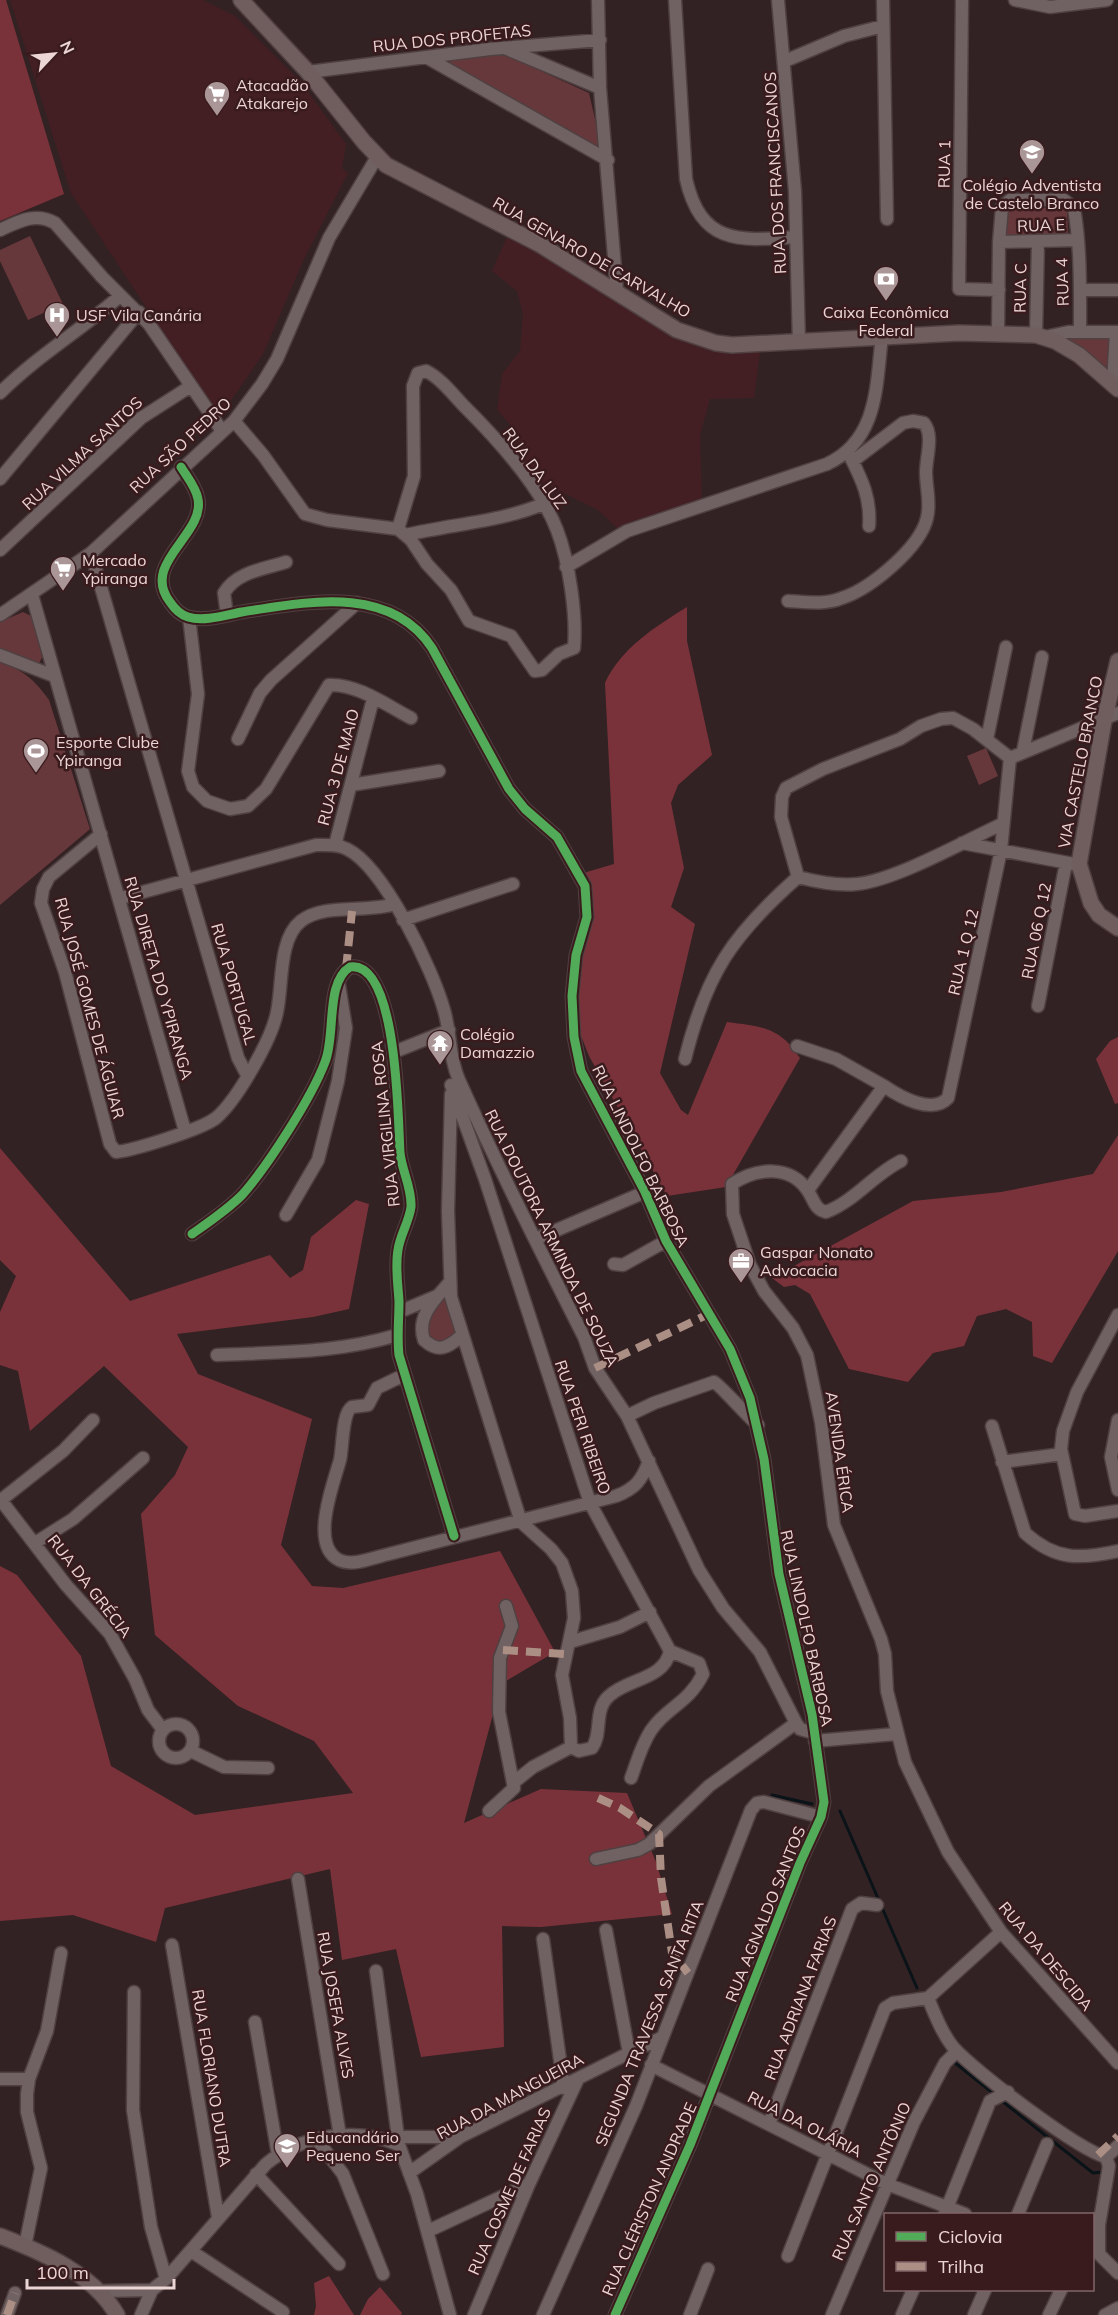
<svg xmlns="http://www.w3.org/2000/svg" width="1118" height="2315" viewBox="0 0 1118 2315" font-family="Mulish,sans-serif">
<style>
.built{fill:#431f23}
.green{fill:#67383b}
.forest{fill:#7a323a}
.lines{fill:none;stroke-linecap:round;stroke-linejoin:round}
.stream{stroke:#091318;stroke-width:3}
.minor-casing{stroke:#504041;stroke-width:15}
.major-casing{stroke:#504041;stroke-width:18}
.minor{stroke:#706263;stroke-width:12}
.major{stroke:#705e5e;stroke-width:15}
.quiet{stroke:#ac8f84;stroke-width:8;stroke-dasharray:15 8;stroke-linecap:butt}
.cycleway-casing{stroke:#3a1b1d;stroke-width:13}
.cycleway{stroke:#51ab58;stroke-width:9}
.labels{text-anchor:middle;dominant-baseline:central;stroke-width:5;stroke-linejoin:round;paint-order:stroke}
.street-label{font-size:16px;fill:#ebd5d5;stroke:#3a1b1d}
.poi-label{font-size:16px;fill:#ebd5d5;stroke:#3a1b1d;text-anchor:start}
</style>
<rect width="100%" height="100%" fill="#332223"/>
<path class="built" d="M10,0H203L235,16L301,82L346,144L342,168L348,173L304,259L263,354L219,418L71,193Z
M511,228L677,330L761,345L754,398L710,399L700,435L702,505L618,529L598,510L521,472L514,429L497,410L502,374L520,351L523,314L517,291L492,271Z"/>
<path class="green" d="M499,52L589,93L601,145L598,148L449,65L451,59Z
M1067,207L1068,234L1007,236L1006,209Z
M30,236L63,304L28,320L0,261V250Z
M1109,337L1107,370L1066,338Z
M23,612L31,616L42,657L39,664L0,653V622Z
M0,662C23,670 35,680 49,700L90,829L0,905Z
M986,748L998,776L979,785L967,756Z
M445,1291L457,1334L439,1346L424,1334L423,1328Z"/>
<path class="forest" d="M0,0H6L64,194L0,221Z
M687,607V641L712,755L678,785L671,803L684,868L671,907L695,924L660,1073L681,1110L688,1115L727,1022C762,1027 779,1026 800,1058L726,1187L667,1196L589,1056L578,1028L576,955L587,911L580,874L614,864L605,683C621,648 655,627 687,607Z
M1118,1037V1103L1115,1104L1096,1059L1110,1041Z
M1118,1135V1251L1052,1363L1033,1356L1032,1322L1006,1309L977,1316L964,1346L933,1353L908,1382L849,1369L810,1294L795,1285L784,1287L772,1278L913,1201L1001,1192L1093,1174Z
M0,1148L130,1301L270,1255L290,1278L303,1270L311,1237L356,1200L369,1204L349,1309L313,1317L177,1334L198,1374L312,1419L281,1545L312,1586L343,1588L500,1551L555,1652L501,1684L464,1823L541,1789L627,1793L656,1862L672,1914L541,1927L502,1926L504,2047L421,2057L396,1949L342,1960L330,1869L165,1908L156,1942L73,1915L0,1921V1566L17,1575L81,1656L111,1766L195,1815L353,1793L314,1741L238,1706L155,1635L141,1514L175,1475L188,1447L104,1366L30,1431L18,1371L0,1365V1312L16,1276L0,1260Z
M329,2276L354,2315H314L316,2306L314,2283Z
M380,2287L402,2313L401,2315H360L368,2299Z"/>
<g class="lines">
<path class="stream" d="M772,1795L812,1804
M840,1811L917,1988
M954,2062L994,2094
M1002,2101L1093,2173L1102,2172"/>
<g class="minor-casing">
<path id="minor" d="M598,0L600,88L617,292
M675,0L686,179C701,245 739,241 796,237
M778,0L795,191L799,343
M883,0L887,219
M962,0L959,289L999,290
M1015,0L1050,7L1107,0
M507,49L600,88
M426,57L608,160
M785,61L844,36L883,26
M308,72L490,49L600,40
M0,230C19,221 36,212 55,223L102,277L149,324L222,431
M1077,240L999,242L1002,207L1010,200H1064L1074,208C1081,248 1080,291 1080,332
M1080,290H1118
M998,333L999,242
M1036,335L1038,241
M1045,337L1068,332H1118
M1113,383L1116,332
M0,393C37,356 81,330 120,296
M234,421L263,455L305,514L327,520L398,529L411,540L427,564L451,590L469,621L511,636L535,671L542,670L559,654L574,648C577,616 569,561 557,530C541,488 498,440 466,408C454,396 442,379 426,371L418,373L413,386L414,476L398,529
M850,456C862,480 871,498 869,526
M181,467C187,477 196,487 198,499C205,535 140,563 170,602C174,608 181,615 188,617C204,622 226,615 242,612C306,602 390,584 432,648L509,789L525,809L557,837L585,886L587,917L576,955L572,996L574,1037L581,1071L645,1192L666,1241L730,1349L750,1398L764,1459L779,1574L812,1714L824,1802L821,1817L800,1863L690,2145L615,2315
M0,479L139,312
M406,535C452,524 500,522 543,504
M0,550L141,418L191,386
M91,553L238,1058L247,1075
M566,567L627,531L827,464C879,440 876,384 882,336
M32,595L185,1131
M788,601C806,602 825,605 842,598C870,589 920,548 927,518C931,503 926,487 926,472C926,458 934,435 924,423L913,421L903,423L853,461
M0,615L91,553L234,421L262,384L277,359L329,238L377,157
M227,615L224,593C236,572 264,569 286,562
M189,617L198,694L188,771L193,787L207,801L230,809L248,806L266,789L329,685C356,683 388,706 411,718
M0,655L54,676
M238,739L260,693L271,680L357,603
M987,739L1006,647
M1023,751L1042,657
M1010,758L1118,713
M351,785L439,771
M1002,824C965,841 896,880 857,884C838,886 817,882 798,877L781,817L782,797L786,788L823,769L900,739L921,726L941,719L953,718L973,729L1010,758
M101,834L49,877L43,889L41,903L65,972L110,1144L116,1152C135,1150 202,1129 216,1118C237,1100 272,1039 277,1012C283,985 278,939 301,921C324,903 367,913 395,904
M962,843L1074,864
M335,845L373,699
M121,898L316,845C327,845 337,844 347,849C384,867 433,970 444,1010C451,1033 449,1058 459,1080C498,1167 541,1252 584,1337L595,1368L627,1416L699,1570L723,1608L760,1652L796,1723L800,1729L814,1733
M403,920L513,884
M1038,1006L1066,863
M797,1046L836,1059L884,1086
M394,1052L449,1030
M685,1059C706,974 732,935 798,877
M451,1085L485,1179L590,1503L670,1651C664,1680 628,1678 609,1696C593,1710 603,1733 592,1748L579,1751L571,1747
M451,1094L448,1211L451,1297L521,1522L551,1549L562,1563L572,1591L574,1618L562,1675L570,1718L571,1747
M901,1161C874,1174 855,1201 826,1212C815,1210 814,1200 808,1191C790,1164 756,1168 732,1184L733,1214L750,1265L764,1291L793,1328L807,1355L821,1422L834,1525L881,1639L885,1654L887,1691L905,1762L948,1852L1001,1932L1118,2063
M808,1190L884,1086C900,1097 932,1115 948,1098L1001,850L1010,758
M286,1215L318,1160L338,1081L346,1028L339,985
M192,1234C209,1222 227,1210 242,1195C267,1167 312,1097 325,1062C336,1036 325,982 350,967C398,960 398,1122 400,1153C402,1171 412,1188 411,1207C409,1222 400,1235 398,1250C395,1267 398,1284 399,1301C399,1319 397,1337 399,1355L454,1536
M536,1239L645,1192
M614,1264L623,1265L666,1241
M449,1283C434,1300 416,1317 424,1340C438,1353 448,1348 461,1336
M399,1312L437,1296
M1118,1315L1077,1392L1063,1431L1061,1449L1075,1514L1085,1516L1118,1511
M217,1355C278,1352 339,1353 397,1335
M404,1375L377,1388L368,1405L352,1407C342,1413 343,1446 340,1460C334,1482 309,1545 339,1560C353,1567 375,1557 389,1554L616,1496C635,1489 642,1480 649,1461
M627,1416L654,1403L714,1382C719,1384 748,1417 758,1425
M1118,1420L1111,1457L1118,1490
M992,1426L1025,1533C1056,1561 1080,1559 1118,1551
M1002,1462L1062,1454
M0,1499L66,1585L110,1634L135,1679L148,1710L163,1730
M1,1500L63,1451L93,1420
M35,1543L73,1519L143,1458
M506,1606L512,1626L500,1658L499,1712L513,1783
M570,1642L620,1627L650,1612
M159 1741a17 17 0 1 1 34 0a17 17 0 1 1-34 0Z
M815,1741L896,1734
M191,1751L224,1767L268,1768
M631,1778C637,1762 642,1743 652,1729C667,1707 688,1704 703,1674L699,1663L670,1651
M489,1811L514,1788L513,1783L533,1767L571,1747
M596,1859L638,1850L649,1844L709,1786L796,1723
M298,1879L340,2136
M606,1930L629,2053L661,2038
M543,1939L564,2088
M172,1945L218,2217
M376,1971L399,2145
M134,1992L133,2110L151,2227L166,2279
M928,1998C935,2015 942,2033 953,2047C973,2070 1078,2150 1106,2157
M928,1998L1001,1932
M255,2022L278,2155
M651,2065L887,2184L965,2214
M0,2079H29
M769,2124L852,1909L861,1903L877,1905
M398,2137H460
M317,2140L343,2174L383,2274
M1106,2157L1118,2146
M409,2173L460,2137L629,2053
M256,2174L339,2264
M945,2213L990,2101L1008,2092
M1018,2214L1047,2144
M428,2231L529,2184
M25,2246L41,2168L27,2112V2094L29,2079L47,2031L61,1953
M191,2251L283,2312
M1099,2254V2225L1109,2166L1106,2157
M1099,2254L1118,2273
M788,2256L885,2008L893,2003L928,1998
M100,2291L152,2290
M7,2315L15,2293
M141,2315L152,2290L166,2279L266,2164C301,2135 358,2126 399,2145L417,2194L450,2315
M474,2315L529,2184L577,2081
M543,2315L636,2106L751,1810L757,1803L764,1802L821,1817
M690,2315L708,2269
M832,2315L914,2122L945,2063L957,2051
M902,2315L913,2290
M974,2315L985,2290
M1049,2315L1061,2290
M1105,2315L1118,2308"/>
</g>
<g class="major-casing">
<path id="major" d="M241,0L308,72L364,142L386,165L539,244L677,330L716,343L732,345L959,333L1036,335L1055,341L1079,355L1118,389
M1118,661L1104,721L1079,864L1091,903L1099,915L1118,928
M0,2236C42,2252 94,2274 117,2315"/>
</g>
<use href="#minor" class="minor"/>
<use href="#major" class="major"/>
<path class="quiet" d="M346,969L352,911
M595,1368L711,1313
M503,1650L565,1654
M598,1798L620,1808L659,1834L661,1878L672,1953L688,1973
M1098,2155L1118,2136
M7,2315L15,2293"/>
<g class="cycleway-casing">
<path id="cycleway" d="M181,467C187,477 196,487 198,499C205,535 140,563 170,602C174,608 181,615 188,617C204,622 226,615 242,612C306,602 390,584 432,648L509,789L525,809L557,837L585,886L587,917L576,955L572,996L574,1037L581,1071L645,1192L666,1241L730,1349L750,1398L764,1459L779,1574L812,1714L824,1802L821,1817L800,1863L690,2145L615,2315
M192,1234C209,1222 227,1210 242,1195C267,1167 312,1097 325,1062C336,1036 325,982 350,967C398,960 398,1122 400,1153C402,1171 412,1188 411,1207C409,1222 400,1235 398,1250C395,1267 398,1284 399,1301C399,1319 397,1337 399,1355L454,1536"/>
</g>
<use href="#cycleway" class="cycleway"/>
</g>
<defs>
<g id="supermarket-pin" transform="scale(1.35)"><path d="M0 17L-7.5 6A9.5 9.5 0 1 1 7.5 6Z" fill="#ab9697" stroke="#3a1b1d"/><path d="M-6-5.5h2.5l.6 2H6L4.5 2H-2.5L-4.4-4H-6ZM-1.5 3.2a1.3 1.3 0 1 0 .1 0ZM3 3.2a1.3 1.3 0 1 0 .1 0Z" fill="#fff"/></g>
<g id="school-pin" transform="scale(1.35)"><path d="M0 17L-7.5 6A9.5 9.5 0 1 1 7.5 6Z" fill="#ab9697" stroke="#3a1b1d"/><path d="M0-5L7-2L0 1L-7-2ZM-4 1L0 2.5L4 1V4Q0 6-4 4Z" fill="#fff"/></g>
<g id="bank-pin" transform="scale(1.35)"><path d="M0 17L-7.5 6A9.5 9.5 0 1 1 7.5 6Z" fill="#ab9697" stroke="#3a1b1d"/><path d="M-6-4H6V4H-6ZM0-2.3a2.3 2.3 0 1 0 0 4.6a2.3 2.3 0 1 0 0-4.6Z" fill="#fff"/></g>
<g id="hospital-pin" transform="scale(1.35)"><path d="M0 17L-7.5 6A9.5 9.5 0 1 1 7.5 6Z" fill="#ab9697" stroke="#3a1b1d"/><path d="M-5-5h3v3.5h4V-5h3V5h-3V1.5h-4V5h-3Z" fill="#fff"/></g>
<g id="stadium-pin" transform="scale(1.35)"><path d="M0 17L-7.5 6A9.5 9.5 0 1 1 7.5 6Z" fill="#ab9697" stroke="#3a1b1d"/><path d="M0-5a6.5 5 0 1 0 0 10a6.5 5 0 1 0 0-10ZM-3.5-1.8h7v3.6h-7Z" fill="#fff"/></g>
<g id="temple-pin" transform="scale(1.35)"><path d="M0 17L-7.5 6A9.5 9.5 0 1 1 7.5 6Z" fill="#ab9697" stroke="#3a1b1d"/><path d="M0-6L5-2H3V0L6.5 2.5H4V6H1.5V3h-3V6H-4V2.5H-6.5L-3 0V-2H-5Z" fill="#fff"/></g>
<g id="office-pin" transform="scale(1.35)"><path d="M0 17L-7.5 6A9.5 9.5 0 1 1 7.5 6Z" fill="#ab9697" stroke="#3a1b1d"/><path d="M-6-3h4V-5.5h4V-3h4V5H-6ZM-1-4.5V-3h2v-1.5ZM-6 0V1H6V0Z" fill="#fff"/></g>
</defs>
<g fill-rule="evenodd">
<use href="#supermarket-pin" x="217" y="94"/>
<use href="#school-pin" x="1032" y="152"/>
<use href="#bank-pin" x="886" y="279"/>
<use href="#hospital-pin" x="57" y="315"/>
<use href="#supermarket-pin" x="63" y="569"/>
<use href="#stadium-pin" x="36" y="751"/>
<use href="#temple-pin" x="440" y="1043"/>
<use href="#office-pin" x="741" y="1261"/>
<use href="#school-pin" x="287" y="2146"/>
</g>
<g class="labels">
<g class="street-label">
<text transform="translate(452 38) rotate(-6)">RUA DOS PROFETAS</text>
<text transform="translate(944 164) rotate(-89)">RUA 1</text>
<text transform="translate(775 173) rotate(-93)">RUA DOS FRANCISCANOS</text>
<text transform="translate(1041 225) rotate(-2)">RUA E</text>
<text transform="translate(592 257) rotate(30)">RUA GENARO DE CARVALHO</text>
<text transform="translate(1062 282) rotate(-92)">RUA 4</text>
<text transform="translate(1020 288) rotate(-89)">RUA C</text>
<text transform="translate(180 445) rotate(-43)">RUA SÃO PEDRO</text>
<text transform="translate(82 453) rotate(-43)">RUA VILMA SANTOS</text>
<text transform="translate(535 468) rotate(54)">RUA DA LUZ</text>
<text transform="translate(1080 762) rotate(-79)">VIA CASTELO BRANCO</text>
<text transform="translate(338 767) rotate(-75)">RUA 3 DE MAIO</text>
<text transform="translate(1036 931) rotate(-79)">RUA 06 Q 12</text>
<text transform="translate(963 952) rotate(-77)">RUA 1 Q 12</text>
<text transform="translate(159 978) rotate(74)">RUA DIRETA DO YPIRANGA</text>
<text transform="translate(234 984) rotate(74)">RUA PORTUGAL</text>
<text transform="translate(90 1008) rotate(75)">RUA JOSÉ GOMES DE ÁGUIAR</text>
<text transform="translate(385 1124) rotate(-96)">RUA VIRGILINA ROSA</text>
<text transform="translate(641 1156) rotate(64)">RUA LINDOLFO BARBOSA</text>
<text transform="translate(552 1238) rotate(64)">RUA DOUTORA ARMINDA DE SOUZA</text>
<text transform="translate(583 1427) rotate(71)">RUA PERI RIBEIRO</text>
<text transform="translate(840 1452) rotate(82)">AVENIDA ÉRICA</text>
<text transform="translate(90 1586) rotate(52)">RUA DA GRÉCIA</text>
<text transform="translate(807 1628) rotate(78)">RUA LINDOLFO BARBOSA</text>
<text transform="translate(765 1914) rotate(-68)">RUA AGNALDO SANTOS</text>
<text transform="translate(1046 1956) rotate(50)">RUA DA DESCIDA</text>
<text transform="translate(800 1998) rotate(-69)">RUA ADRIANA FARIAS</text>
<text transform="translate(336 2005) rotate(80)">RUA JOSEFA ALVES</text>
<text transform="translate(649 2023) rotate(-68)">SEGUNDA TRAVESSA SANTA RITA</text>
<text transform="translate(212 2078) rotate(81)">RUA FLORIANO DUTRA</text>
<text transform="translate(510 2096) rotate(-28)">RUA DA MANGUEIRA</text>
<text transform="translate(805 2124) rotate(27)">RUA DA OLÁRIA</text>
<text transform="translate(871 2181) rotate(-66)">RUA SANTO ANTÔNIO</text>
<text transform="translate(509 2191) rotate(-66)">RUA COSME DE FARIAS</text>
<text transform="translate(649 2199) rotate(-66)">RUA CLÉRISTON ANDRADE</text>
</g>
<g class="poi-label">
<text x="236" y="85">Atacadão<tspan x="236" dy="18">Atakarejo</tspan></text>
<text x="1032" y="185" text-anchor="middle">Colégio Adventista<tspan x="1032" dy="18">de Castelo Branco</tspan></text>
<text x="886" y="312" text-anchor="middle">Caixa Econômica<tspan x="886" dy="18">Federal</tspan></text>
<text x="76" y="315">USF Vila Canária</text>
<text x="82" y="560">Mercado<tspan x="82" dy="18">Ypiranga</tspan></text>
<text x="56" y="742">Esporte Clube<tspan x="56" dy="18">Ypiranga</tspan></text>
<text x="460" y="1034">Colégio<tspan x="460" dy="18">Damazzio</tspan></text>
<text x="760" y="1252">Gaspar Nonato<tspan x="760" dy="18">Advocacia</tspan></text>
<text x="306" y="2137">Educandário<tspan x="306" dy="18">Pequeno Ser</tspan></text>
</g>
</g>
<rect x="884" y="2213" width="210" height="78" fill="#3a1b1d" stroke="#816567" stroke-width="1.5"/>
<rect x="896" y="2232" width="30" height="9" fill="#51ab58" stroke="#816567" stroke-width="1.5"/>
<text x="938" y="2243" font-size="18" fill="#ebd5d5">Ciclovia</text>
<rect x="896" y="2262" width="30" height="9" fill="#ac8f84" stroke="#816567" stroke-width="1.5"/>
<text x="938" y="2273" font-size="18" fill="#ebd5d5">Trilha</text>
<g transform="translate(54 54) rotate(64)" stroke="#3a1b1d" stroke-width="4.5" paint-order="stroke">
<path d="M0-4.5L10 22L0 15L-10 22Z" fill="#ebd5d5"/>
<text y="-9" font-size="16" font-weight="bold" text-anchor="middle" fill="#ebd5d5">N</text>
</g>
<path d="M27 2279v9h147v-9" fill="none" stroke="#ebd5d5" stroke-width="3"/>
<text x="36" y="2279" font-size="18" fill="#ebd5d5" stroke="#3a1b1d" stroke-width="4.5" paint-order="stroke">100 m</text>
</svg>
